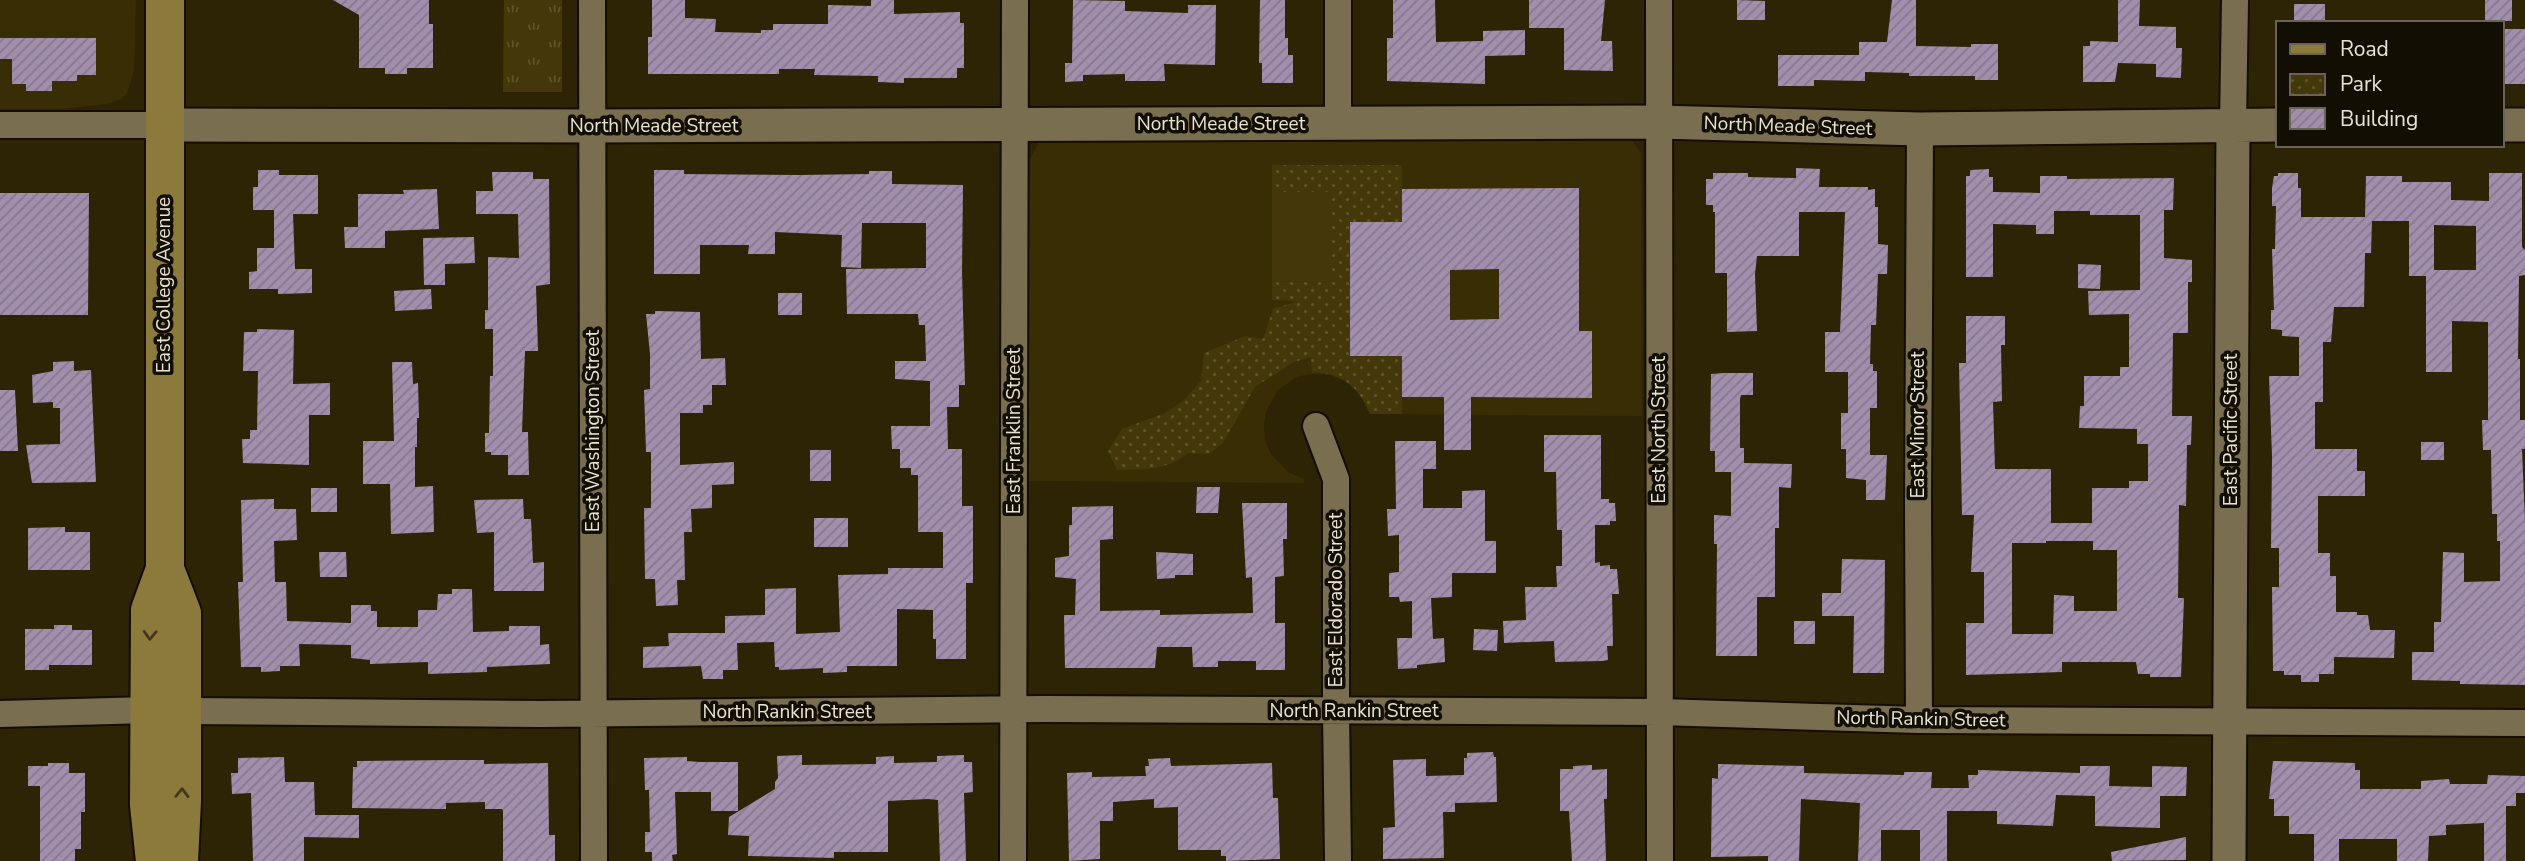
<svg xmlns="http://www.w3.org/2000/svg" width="2525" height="861" viewBox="0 0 2525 861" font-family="'Nunito Sans',sans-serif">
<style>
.built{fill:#382d04}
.grass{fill:url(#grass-tufts)}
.park{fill:url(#park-dots)}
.pitch{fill:#443709}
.building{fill:url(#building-hatch);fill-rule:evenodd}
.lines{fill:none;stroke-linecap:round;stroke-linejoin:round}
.minor-casing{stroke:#140d00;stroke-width:30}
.tertiary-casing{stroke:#140d00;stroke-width:37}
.primary-casing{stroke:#140d00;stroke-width:42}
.minor{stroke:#796f50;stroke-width:26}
.tertiary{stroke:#796f50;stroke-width:33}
.primary{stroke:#8c7a3d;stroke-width:38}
.oneway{stroke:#43391a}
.labels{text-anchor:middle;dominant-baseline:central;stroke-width:7;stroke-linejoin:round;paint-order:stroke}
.street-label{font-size:19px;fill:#e9e3d2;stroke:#120e03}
</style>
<defs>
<pattern id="grass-tufts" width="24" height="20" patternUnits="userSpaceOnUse" patternTransform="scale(1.75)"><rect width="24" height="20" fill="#443709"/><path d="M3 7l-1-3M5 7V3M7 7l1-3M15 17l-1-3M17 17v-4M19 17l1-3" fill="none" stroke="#5f542c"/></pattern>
<pattern id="park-dots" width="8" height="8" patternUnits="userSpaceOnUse" patternTransform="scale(1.75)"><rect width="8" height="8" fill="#443709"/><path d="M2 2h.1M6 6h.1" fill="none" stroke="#5f542c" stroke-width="1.8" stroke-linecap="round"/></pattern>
<pattern id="building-hatch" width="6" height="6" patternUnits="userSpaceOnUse" patternTransform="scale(1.75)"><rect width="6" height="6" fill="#a18eac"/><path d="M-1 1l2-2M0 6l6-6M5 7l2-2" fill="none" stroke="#86788b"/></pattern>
</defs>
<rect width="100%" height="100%" fill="#2d2405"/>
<path class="built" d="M0,0H136L134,71L127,93L122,99L107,104L61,109H0Z
M1041,139H1631L1641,153L1642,416L1370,414L1358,391L1345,381L1331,375L1309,374L1297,377L1278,390L1266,412L1264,425L1265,440L1271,454L1288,472L1304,479V483L1029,481V160Z"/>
<path class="grass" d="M504,0H562V92H503Z"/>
<path class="park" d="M1272,165H1402V222L1350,223V356H1384L1402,345V414H1370C1360,389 1341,371 1312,373L1311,357L1294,362L1255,387L1223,443L1209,454L1188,453C1168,471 1142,469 1117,470L1108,451L1122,429L1165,413L1184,400L1201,381L1204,353L1245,336L1263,339L1273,309L1298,301L1272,300V282L1330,281V192H1272Z"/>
<path class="pitch" d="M1272,192H1330V281L1272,282Z"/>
<path class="building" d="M333,0H429V24H433V68H407V74H385V68H359V15Z
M652,0H685V18L716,19L715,32L761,33V30H773V24H828V5L871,6V0H894V14L960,12V23H964V68H957V78H904V83L878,82V76L814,75L815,69H779V74H648V37H652Z
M1073,0L1125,1V11L1188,13V5H1216L1215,65L1164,64L1165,81H1125V74L1083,75V81L1065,82V63H1072Z
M1260,0H1285V38H1288V55H1293V83H1262V63H1259Z
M1393,0H1435L1436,42L1483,41V31L1525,30V55L1485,56V84L1387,81V38H1393Z
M1529,0H1605L1601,41H1612L1613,71L1564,70V28H1529Z
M1737,0L1765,1V20H1737Z
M1892,0H1916V46L1971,47V44H1998V80H1975V76H1909V73L1865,72V81L1814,80V86H1778V55H1859V42H1887Z
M2118,0H2140L2139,26L2176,27V48H2182L2181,78L2156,77V64L2118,63L2115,82H2083V46H2090V41L2118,42Z
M2485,0H2512V21H2485Z
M2294,4H2325V23H2294Z
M2502,29H2525V84H2502Z
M0,38H96V75H77V81H52V91H26V84H12V59H0Z
M1796,168L1820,169L1819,187H1868V190L1875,189V207H1878V244L1888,245L1887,274H1878L1876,325H1871L1870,364H1873V371H1877V408H1870V455H1887L1885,500H1866V480L1846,478V449H1841V413H1848V372H1825V332H1840L1845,212H1799V256H1757L1755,274L1757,331L1727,332V273H1715V212H1713V205H1706V179H1713V173H1748V177L1796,178Z
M1989,169V177H1993V192L2040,193V176H2067V179L2174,178L2173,210H2164V258L2192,260V282H2188V333H2173L2172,416H2192L2191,445H2187L2186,506L2179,505L2178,598H2184L2181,677H2150V674H2138L2136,662H2062V672L1966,675V623H1984V572H1971L1974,515H1962L1959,363H1966V316H2005V345H2001L2002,401L1993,402L1995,469H2051V523H2092V488H2129V481H2148V444H2137V429L2079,428L2080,406H2084V376H2120V367H2129V314L2089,315L2088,291L2140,290V215H2090V211H2054V234H2036V225L1993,224V277H1966V176H1970V170ZM2046,541H2093V550H2117V611H2074V596L2054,595L2053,634H2012V543H2046Z
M258,170H279V175H318V214H293L295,269H312V293L278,294V289H249V272L257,271V248H274V210H253V187H258Z
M654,170H684V174L801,175L869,174V171H892V184L963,185L962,272L965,385H959V407H947L948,449H962V506H973V583H966V659H936V639H933V610L897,609V666H847V672L823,673V668L779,670V667H775L774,642L737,643L738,670H723V679H703L701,666L643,668V647L669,646L668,633H725V616L765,615V589L796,588V634L840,632L838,575L888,574V568H943V532H918V475H911V468H900V449H892L891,426H930V381L895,379V361H926L925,325H919L918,314H847L846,269L926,268V223H862L861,268L841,267L842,235L775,232V254H748L749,245H700V274H654Z
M492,172H533V179H549L550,284L536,286L538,351H525L522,432H528L529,475H508V455H491V452H485V433H489L490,376H493V329H485V310H488V257L519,258L518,214H476V191H493Z
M2278,173H2298V188H2301V217H2365L2366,176H2402V182H2451V200L2489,201V173H2522V247L2525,250V275L2519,276L2518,359H2520V420H2525V449H2522L2525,520V685L2460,684V681L2412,680V652H2434V622H2441L2443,552L2464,553V582L2500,581V541H2497V514H2492L2491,450H2483L2482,420H2488V322L2452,321V372H2426V276H2409V221H2372L2371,253H2365L2364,307H2334L2331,342H2323V402H2315V449H2357V471H2365V496H2318V553H2330V576H2336V612H2357V615H2368L2370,630H2395L2394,658L2334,657V674H2319V682H2301V675H2284V671H2273L2272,587H2279V548H2271L2272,456L2269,376H2299V337L2282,336V330L2271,329V310H2274L2272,249H2275L2276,206H2272V188L2274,176H2278ZM2434,225L2476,226V270H2434Z
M1579,188V331H1592V398L1471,397V450H1444V397H1402V356H1350V222H1402V189ZM1499,269V319L1450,320V270Z
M437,189L439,229L385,231V248H345L344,227H358V194H404L403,190Z
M0,193H89L88,315H0Z
M474,237L475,263L445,264V285H424L423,238Z
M2078,264L2101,265L2100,289L2078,288Z
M431,289L432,309L395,311L394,291Z
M778,293H802V315H778Z
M655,311L700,312L701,359L725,358L726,385H712V405H703V413H680V465L734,462V484L712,485V508L691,509L692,532H684L685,580H677L678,605L656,606L655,579H645L644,508H651V452H646L644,390L650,389V354L646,314H655Z
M257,329L294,330L293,384L330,383V415H309V465L243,463L242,439H250V430H257L258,371H243L244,332H257Z
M74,361V371L91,370L96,482L32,483L26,445L60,444V408H53V402L33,403L32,375L53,371V362Z
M392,362H412L413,384L418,383L419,418H417V447H415V487L433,486L434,532L391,534L390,484H363V441H394Z
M1724,373H1753V395H1741L1740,399V448H1744V463L1792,464L1791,488L1779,487V528H1775V597H1757V656H1716L1717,544H1714V515L1731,516V472H1715V451H1710L1711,374Z
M0,390H15L18,451H0Z
M1544,435H1601V499H1609V503H1615L1616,521H1610V525H1595V563L1600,562V566L1610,565V569H1617L1619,594H1612L1613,646H1607L1608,660L1602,661L1555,662L1554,641L1504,643L1503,621L1526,620L1525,587H1557L1556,566H1562V530H1557L1556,472H1544Z
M1395,441H1436V469H1423V508H1462V491L1485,490V541H1496V573H1452V597L1431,598L1433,639L1444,638L1445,662L1417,665V668L1398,669L1397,638H1412V601L1400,602L1399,597H1389V573L1399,572V535L1388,536L1387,509H1396Z
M2421,442H2444V460H2421Z
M810,450H831V481H810Z
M1197,487H1220L1218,513H1196Z
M311,488H337V512H311Z
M274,499V509H296L297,540L274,541L275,582H286L287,621L351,623V605H371V611H377V627H418V610H437L438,594H452V589H472L473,632L509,631V626H540V645L549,644L550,664L487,667V672L428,674V662L370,664V660L351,658V645L299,644L300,666H280V671L261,672V667H241L238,582H243L241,500Z
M523,499L524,519H531L533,563L544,562V591H494V532L477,533L474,500Z
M1242,503H1287V539H1283L1284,576L1275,577V623H1285V670H1256V661H1218V667H1193L1192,647H1157L1155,668H1065L1064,615H1075L1076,579L1055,577V558L1069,556V525H1072V507L1113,506V539L1100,540V611L1160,610V615L1253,613L1252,577L1246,578Z
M814,518H848V547H814Z
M65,527V532H90V570H28V528Z
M319,552H346L347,577H320Z
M1156,552L1193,554V575H1175V578L1157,579Z
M1842,559L1885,560L1884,673H1853L1854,616H1822V593H1841Z
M1794,621H1815V644H1794Z
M54,625H72V630H92V665H49V670H25V629H54Z
M1474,629L1498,630L1497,651L1473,650Z
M1493,752L1494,757H1496L1497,802L1455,803V812H1443L1444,858L1383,859V828L1395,827L1393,760L1426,759V776L1464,775V758H1467V753Z
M802,755V765L876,764V757L894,756V763L937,762V756L964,755V762H972L973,792L964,793L966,861H940L938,800L928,799L888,801V852H834V858L748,856L749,836L728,835L729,817L775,789V782L778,778L777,756Z
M284,757L285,782H314L315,815H359V838L304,837V861H253L251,793L232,794L231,773H238V758Z
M687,757V761L699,762H738V811H711V792H675L677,854L672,855L673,861H652V852H645V832H650L649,790H645L644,758Z
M1170,758L1171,766L1272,763L1273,798H1278L1280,859L1226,861V856H1221V850H1178V807L1154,808V799L1113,802V821H1100V859L1069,861L1067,773L1092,772V777L1146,776L1145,766H1149L1148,759Z
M455,760H484V764L548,763L549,835H555V861H503V811L502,809H485V802L446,803V809H439L352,808L353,767H357V761Z
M2273,761L2355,763V770H2360V789H2421V781L2449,779L2450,784H2487L2488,775L2525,776V793H2516V806H2506V861H2484V823L2446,825V835L2429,836L2428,861H2397V839H2339V861H2314V834H2289V816H2274V799H2269Z
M48,763H69V773H85V812H81V849H75V861H40V786H28V766H48Z
M1718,764L1804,766V773L1904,775V772H1932L1931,788H1969L1968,775H1978V770L2080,773V766H2110L2109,786L2152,787V766L2187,767L2186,796H2160V828L2095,826V796L2056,795L2053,826L1997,824V811H1947V861H1920V830H1881V861H1858L1860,803L1801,799L1799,861H1768V856L1711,857L1712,778L1718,779Z
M1592,765V770L1607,769V799H1604L1606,861H1572L1569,811H1560V769H1573V766Z
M2186,837V860L2112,861L2111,852Z"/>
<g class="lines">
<g class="minor-casing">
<path id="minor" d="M592,0L594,861
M1659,0L1660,861
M1338,124V0
M0,125H164
M2233,125L2235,0
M1316,426L1336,479V711L1338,861
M182,711L542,714L1045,709L1660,712L1919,720L2525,723
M0,714L149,710
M1919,720L1918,504L1920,129
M1013,861L1015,0"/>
</g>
<g class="tertiary-casing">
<path id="tertiary" d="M164,125L592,126L1658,122L1920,129L2278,125
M2502,125H2525
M2229,861L2233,125"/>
</g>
<g class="primary-casing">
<path id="primary" d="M165,0V569L182,613V801L179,861
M155,861L149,805L150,610L165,569"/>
</g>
<use href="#minor" class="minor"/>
<use href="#tertiary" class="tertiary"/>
<use href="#primary" class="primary"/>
</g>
<defs><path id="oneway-chevron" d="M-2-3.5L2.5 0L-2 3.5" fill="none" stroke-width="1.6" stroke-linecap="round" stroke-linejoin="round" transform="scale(1.75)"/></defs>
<g class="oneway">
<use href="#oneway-chevron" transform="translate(150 635) rotate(92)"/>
<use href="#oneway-chevron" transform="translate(182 793) rotate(-89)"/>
</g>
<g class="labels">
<g class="street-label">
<text x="1221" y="124">North Meade Street</text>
<text x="654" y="126">North Meade Street</text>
<text transform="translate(1788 126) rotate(2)">North Meade Street</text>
<text transform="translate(164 285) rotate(-90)">East College Avenue</text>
<text transform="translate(1918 425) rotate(-90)">East Minor Street</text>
<text transform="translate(1659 430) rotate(-90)">East North Street</text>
<text transform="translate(2231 430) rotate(-90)">East Pacific Street</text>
<text transform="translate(593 431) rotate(-90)">East Washington Street</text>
<text transform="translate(1014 431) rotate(-90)">East Franklin Street</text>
<text transform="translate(1336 600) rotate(-90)">East Eldorado Street</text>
<text x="1354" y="711">North Rankin Street</text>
<text x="787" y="712">North Rankin Street</text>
<text transform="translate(1921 719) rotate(1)">North Rankin Street</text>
</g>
</g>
<rect x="2276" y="21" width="228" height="126" fill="#120e03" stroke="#686356" stroke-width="2"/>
<rect x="2290" y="44" width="35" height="10" fill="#8c7a3d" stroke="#686356" stroke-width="2"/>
<text x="2340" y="56" font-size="21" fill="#e9e3d2">Road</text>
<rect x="2290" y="74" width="35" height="21" fill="url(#park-dots)" stroke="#686356" stroke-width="2"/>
<text x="2340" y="91" font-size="21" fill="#e9e3d2">Park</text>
<rect x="2290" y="108" width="35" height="21" fill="url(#building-hatch)" stroke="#686356" stroke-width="2"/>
<text x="2340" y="126" font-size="21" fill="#e9e3d2">Building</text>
</svg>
